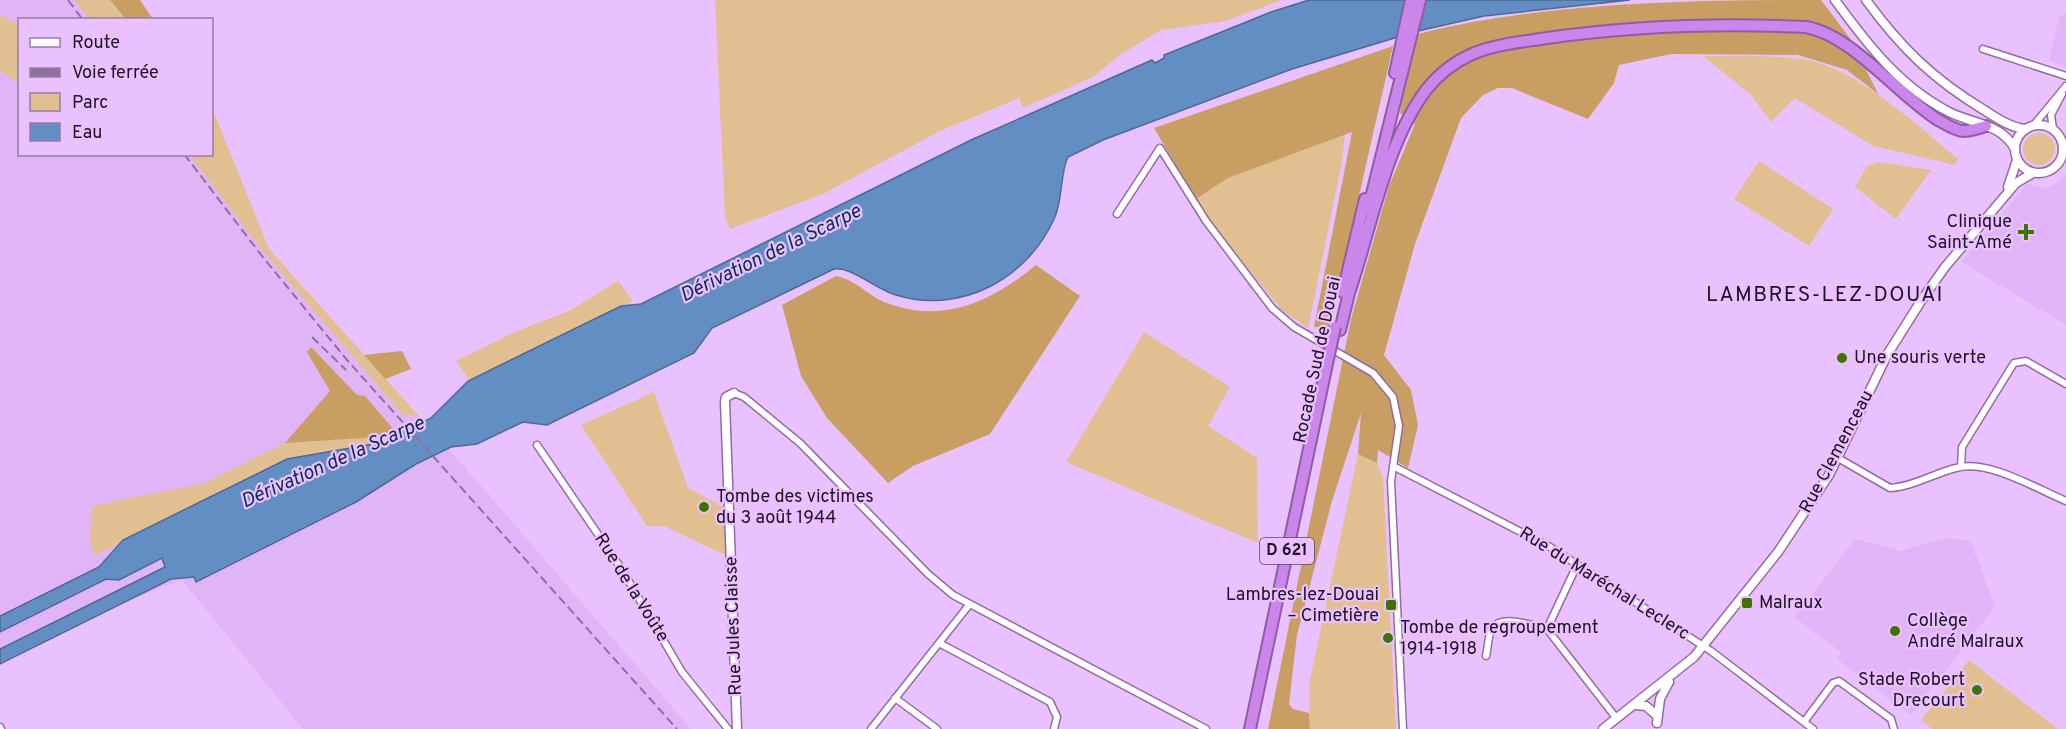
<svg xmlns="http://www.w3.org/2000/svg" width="2066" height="729" viewBox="0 0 2066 729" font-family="Overpass,sans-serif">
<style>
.built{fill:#e0b4f6}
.green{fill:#e2bf91}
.forest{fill:#c99e62}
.water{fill:#638ec3;stroke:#4f6894;stroke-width:1.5}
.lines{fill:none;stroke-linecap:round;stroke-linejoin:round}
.street-casing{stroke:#926ca4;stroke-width:9}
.secondary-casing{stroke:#926ca4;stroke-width:11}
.highway-casing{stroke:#8e5da5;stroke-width:14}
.street{stroke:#fff;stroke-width:6}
.secondary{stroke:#fff;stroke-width:8}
.highway{stroke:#ca86ea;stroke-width:10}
.rail{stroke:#8e709c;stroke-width:2;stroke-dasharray:9 4.5;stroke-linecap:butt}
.highway-bridge-casing{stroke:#8e5da5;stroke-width:14;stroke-linecap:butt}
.highway-bridge{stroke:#ca86ea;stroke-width:10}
.poi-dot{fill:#3d7401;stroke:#eac1ff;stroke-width:2}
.labels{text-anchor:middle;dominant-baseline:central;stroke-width:4.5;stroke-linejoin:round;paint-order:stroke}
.shield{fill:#eac1ff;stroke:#5c4567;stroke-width:1.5}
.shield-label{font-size:16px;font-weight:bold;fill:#1f1026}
.poi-label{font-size:18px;fill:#1f1026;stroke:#eac1ff;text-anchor:start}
.street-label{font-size:18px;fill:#1f1026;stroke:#eac1ff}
.water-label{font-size:20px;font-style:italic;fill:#0c2a4e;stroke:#eac1ff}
.quarter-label{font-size:21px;letter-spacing:1.5px;fill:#1f1026;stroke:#eac1ff}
</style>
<rect width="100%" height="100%" fill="#eac1ff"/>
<path class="built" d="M0,0H74L89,19L20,20L19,25L0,15Z
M2066,13V67L2049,60L2059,17Z
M0,71L19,84L20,154H212V108L269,249L468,471L691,729H303L182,580L0,651Z
M2066,174V325L1961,262L2027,184L2046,188L2060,182Z
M1945,538L1971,541L1995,607L1911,715L1837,659L1841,652L1794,617L1855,539L1901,551Z"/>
<path class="green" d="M74,0H110L124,19H89Z
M715,0H1282L1226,21L1161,30L1120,55L1093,77L1023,108L1019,98L938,132L823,194L730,229L725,217Z
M0,15L19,25V84L0,71Z
M1703,56C1735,57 1768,55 1800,59C1851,64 1919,126 1958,159L1955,165L1873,146L1795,98L1771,122L1751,95Z
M212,108L269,249L419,416L403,415L257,244L190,155L212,154Z
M2023 149a16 16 0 1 1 32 0a16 16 0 1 1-32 0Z
M1345,134L1342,162L1308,328L1282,310L1193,201L1228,178Z
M1759,161L1833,209L1809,246L1734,199Z
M1880,162L1931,170L1896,219L1855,187L1867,166Z
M618,281L633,301L470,381L456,361L517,331L569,311Z
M1144,332L1230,387L1208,426L1257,458L1258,543L1066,462Z
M654,392L688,488L725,508L727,556L664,526H647L581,425Z
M379,437L384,443L287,458L94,556L90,541L92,506L205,483L285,443Z
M1358,454L1377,463L1383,478L1396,729H1310L1309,684Z
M1969,660L2058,729H1932L1921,720Z"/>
<path class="forest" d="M110,0H140L153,19H125Z
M1821,0L1852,41L1878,94L1847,70L1798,55L1671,54L1619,65L1614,83L1588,119L1512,88H1498L1483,95L1461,118L1415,244L1384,355L1411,390L1418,425L1408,468L1378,450L1377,463L1358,454L1361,413L1332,501L1297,635L1289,704L1293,709L1309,713L1310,729H1268L1351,319L1389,186L1415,124L1400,113L1404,83L1418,34C1543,2 1693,0 1821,0Z
M1393,46L1329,328L1314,327L1352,132L1228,178L1196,199L1154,128Z
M1036,265L1080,296L990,434L913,466L888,483L827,418L801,376L782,305L836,276C854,279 868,295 884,302C943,325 991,302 1036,265Z
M311,347L357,395L365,396L394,430L379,437L285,443L330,391L307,352Z
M402,351L411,369L385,379L364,355Z"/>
<path class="water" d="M1309,0H1630L1484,16L1418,31L1292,69L1103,140L1068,157C1060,172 1063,201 1054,219C1027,279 960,315 896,295C877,290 851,266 834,269L712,328L694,353L547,425L523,422L477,444L451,447L416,464L356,502L196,582L194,577L171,579L0,664V649L165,567L162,558L119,580L106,579L0,632V616L99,567L123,540L287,459L385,442L431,418L468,381L621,306L641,304L971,140L1152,60L1155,63L1164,58V55L1271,12Z"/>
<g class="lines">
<g class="street-casing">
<path id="street" d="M1983,49L2066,76
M2033,126L2066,86
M2053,129L2051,115L2062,94
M1117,214L1160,148L1206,221L1272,308L1294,327L1373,373L1393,397L1399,426L1391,481L1403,729
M734,393L744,397L800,443L928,574L953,595L1206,729
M537,445L621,568L682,672L728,729
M1838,458L1890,488C1912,487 1935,473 1956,468C1988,459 2037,489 2066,501
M1393,466L1550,547L1711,651L1813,729
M1961,467L1962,447L2014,363L2026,361L2066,384
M1547,629L1577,565
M939,643L1050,702L1057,717L1054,729
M1486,656C1488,648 1488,635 1492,628C1502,614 1534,626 1547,629L1617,719
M895,698L937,729
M1804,722L1833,683L1839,681L1891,719L1894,729
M0,727L1,729
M871,729L969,605"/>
</g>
<g class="secondary-casing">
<path id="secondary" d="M1835,0C1867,44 1900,87 1949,112C1972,124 2001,123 2015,149
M1866,0C1901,48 1933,79 1984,110C1997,118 2011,128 2026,129
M2015 149a24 24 0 1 1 48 0a24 24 0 1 1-48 0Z
M2008,187L2017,160
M734,393L726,397L725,401L737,729
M1636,705L1646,706L1655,714
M1657,723L1660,699L1669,682
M1603,729L1694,657L1778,552L1829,475L1887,355L1921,301L1945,267L2016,183L2033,173"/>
</g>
<g class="highway-casing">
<path id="highway" d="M1395,73L1411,0
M1368,210L1420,0
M1343,292L1365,199
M1349,293C1371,229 1385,145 1426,90C1438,75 1454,62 1472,54C1495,44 1522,42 1547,38C1632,26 1721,23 1806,27C1852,35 1897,94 1938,120C1946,124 1955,131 1964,131C1971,131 1979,128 1986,126
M1340,330L1350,289
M1250,729L1325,373"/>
</g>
<use href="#street" class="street"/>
<use href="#secondary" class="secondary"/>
<use href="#highway" class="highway"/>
<path class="rail" d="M68,0L83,20
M184,154L262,256L347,360L677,729
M312,337L346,370"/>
<g class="highway-bridge-casing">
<path id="highway-bridge" d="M1325,373L1335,327"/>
</g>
<use href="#highway-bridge" class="highway-bridge"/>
</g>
<g class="poi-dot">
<path d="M2023 223h6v6h6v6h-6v6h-6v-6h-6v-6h6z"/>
<circle cx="1842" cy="358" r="6"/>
<circle cx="704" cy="507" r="6"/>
<rect x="1741" y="597" width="12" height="12" rx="3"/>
<rect x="1385" y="599" width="12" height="12" rx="3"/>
<circle cx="1895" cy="631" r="6"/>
<circle cx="1388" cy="638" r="6"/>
<circle cx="1977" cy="690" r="6"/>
</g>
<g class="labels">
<rect class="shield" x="1260" y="538" width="54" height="26" rx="4.5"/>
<g class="shield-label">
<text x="1287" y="551">D 621</text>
</g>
<g class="poi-label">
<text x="2012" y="222" text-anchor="end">Clinique<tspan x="2012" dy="21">Saint-Amé</tspan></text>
<text x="1854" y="358">Une souris verte</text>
<text x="716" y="497">Tombe des victimes<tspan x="716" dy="21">du 3 août 1944</tspan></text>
<text x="1379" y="595" text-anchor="end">Lambres-lez-Douai<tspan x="1379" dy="21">– Cimetière</tspan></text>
<text x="1759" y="603">Malraux</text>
<text x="1907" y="621">Collège<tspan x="1907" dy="21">André Malraux</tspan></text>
<text x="1400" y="628">Tombe de regroupement<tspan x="1400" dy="21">1914-1918</tspan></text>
<text x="1965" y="680" text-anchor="end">Stade Robert<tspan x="1965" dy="21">Drecourt</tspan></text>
</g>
<g class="street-label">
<text transform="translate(1318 360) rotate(-78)">Rocade Sud de Douai</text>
<text transform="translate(1837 452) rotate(-62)">Rue Clemenceau</text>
<text transform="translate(1604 584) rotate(32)">Rue du Maréchal Leclerc</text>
<text transform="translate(631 588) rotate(58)">Rue de la Voûte</text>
<text transform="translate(734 626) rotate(-92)">Rue Jules Claisse</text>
</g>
<g class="water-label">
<text transform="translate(771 254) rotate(-26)">Dérivation de la Scarpe</text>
<text transform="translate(333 463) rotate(-24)">Dérivation de la Scarpe</text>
</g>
<g class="quarter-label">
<text x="1825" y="295">LAMBRES-LEZ-DOUAI</text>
</g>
</g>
<rect x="18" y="18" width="195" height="138" fill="#eac1ff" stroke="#997aa8" stroke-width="1.5"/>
<rect x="30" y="38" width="30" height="9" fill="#ffffff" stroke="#997aa8" stroke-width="1.5"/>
<text x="72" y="48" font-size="18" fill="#1f1026">Route</text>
<rect x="30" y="68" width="30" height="9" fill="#8e709c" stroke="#997aa8" stroke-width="1.5"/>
<text x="72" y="78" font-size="18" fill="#1f1026">Voie ferrée</text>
<rect x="30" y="93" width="30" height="18" fill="#e2bf91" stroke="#997aa8" stroke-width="1.5"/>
<text x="72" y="108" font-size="18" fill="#1f1026">Parc</text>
<rect x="30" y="123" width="30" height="18" fill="#638ec3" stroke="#997aa8" stroke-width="1.5"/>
<text x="72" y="138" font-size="18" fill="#1f1026">Eau</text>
</svg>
